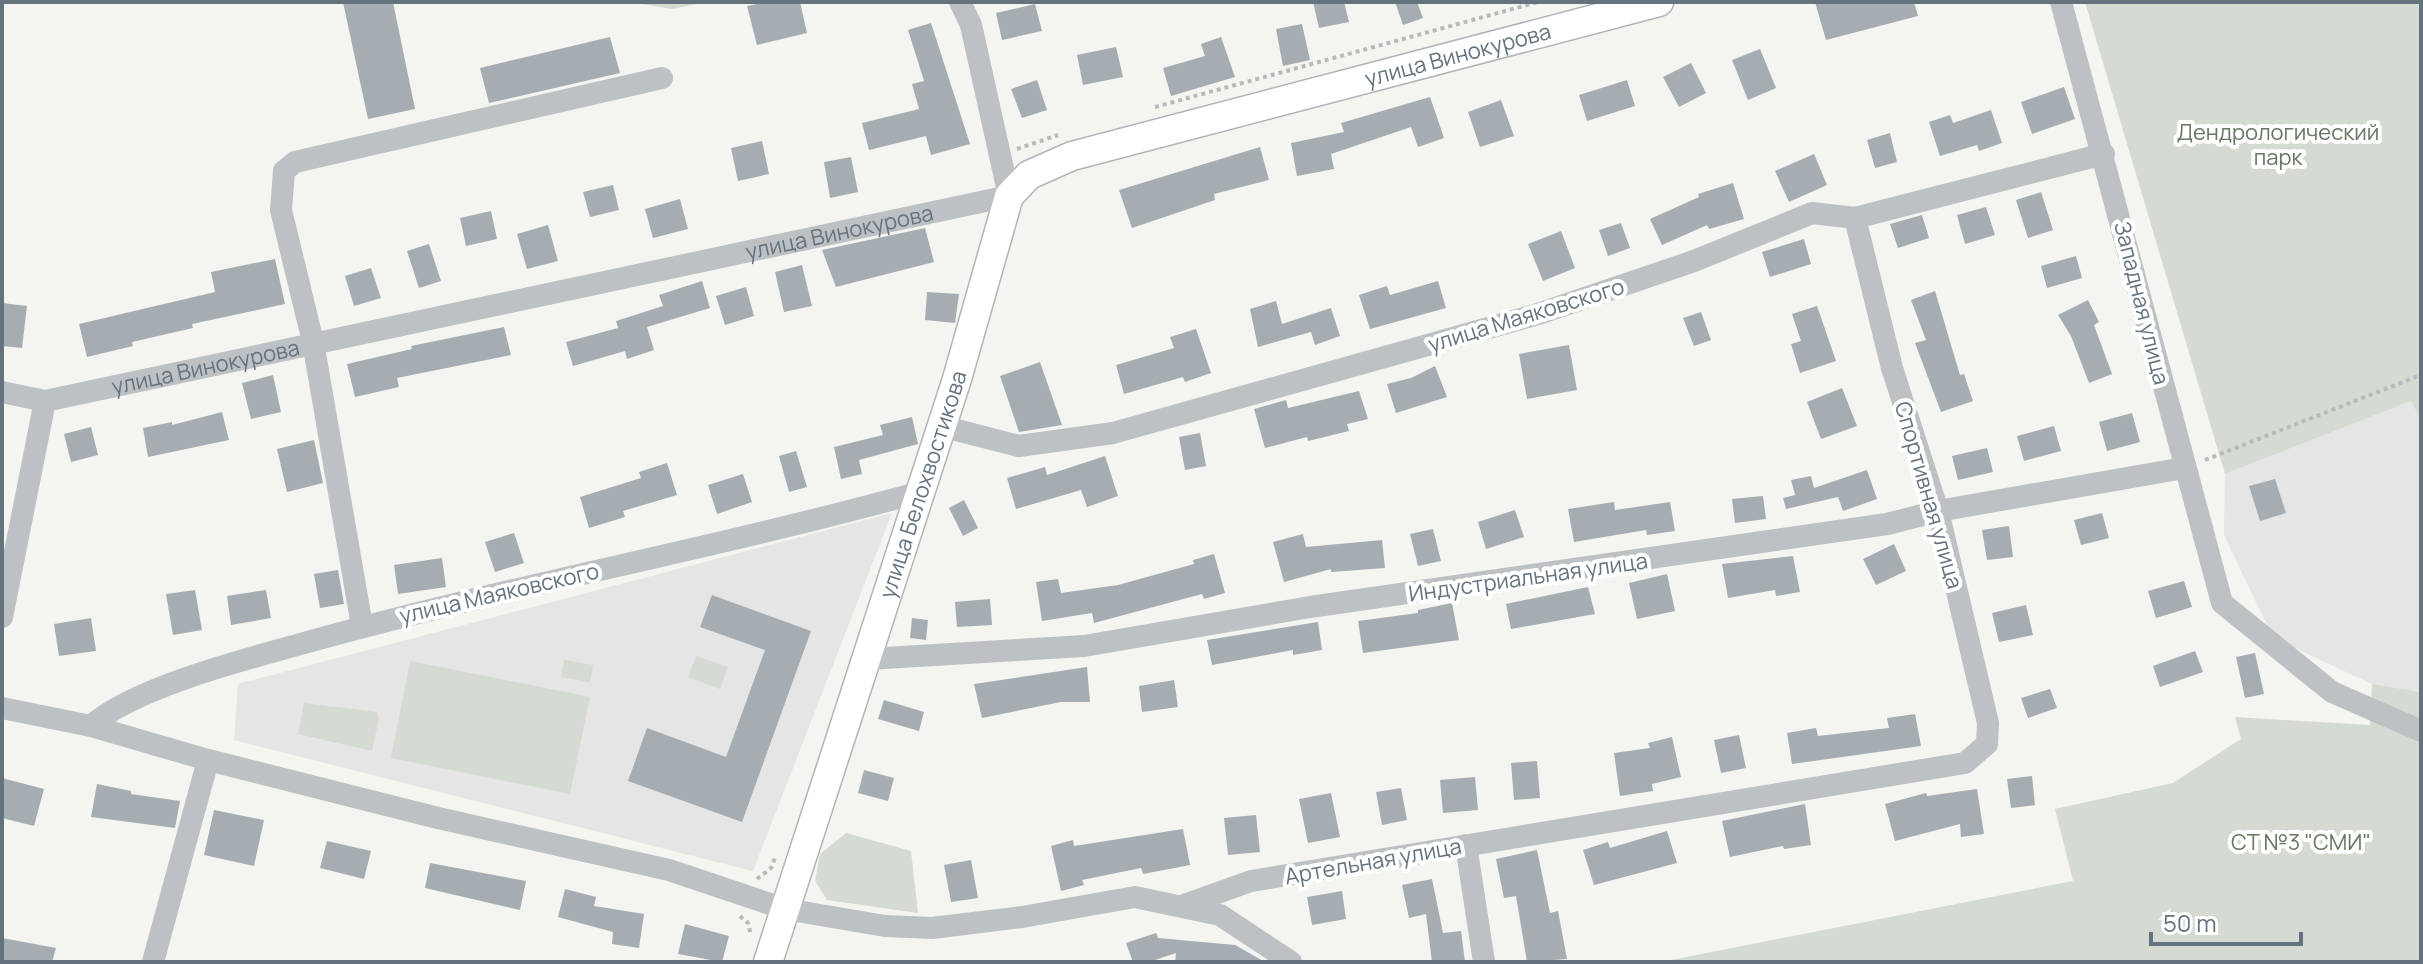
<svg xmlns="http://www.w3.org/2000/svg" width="2423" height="964" viewBox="0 0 2423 964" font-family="Manrope,sans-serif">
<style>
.built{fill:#e4e5e4}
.green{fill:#d5dad2}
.building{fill:#a6adb2}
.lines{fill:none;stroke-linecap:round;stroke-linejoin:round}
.major-casing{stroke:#b1b5b8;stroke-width:31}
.path{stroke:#b7babc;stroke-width:4;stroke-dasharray:4 4;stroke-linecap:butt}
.minor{stroke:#bdc1c4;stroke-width:22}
.major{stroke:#fff;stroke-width:28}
.labels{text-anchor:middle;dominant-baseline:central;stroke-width:8;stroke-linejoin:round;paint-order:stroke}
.street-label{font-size:22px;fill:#65737f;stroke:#fff}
.park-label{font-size:22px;fill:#677763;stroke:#fff}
</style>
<rect width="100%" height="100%" fill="#f4f4f0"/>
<path class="built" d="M2411,401L2421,420V692L2372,684L2273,638L2224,535L2225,474Z
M892,513L753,871L234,740L238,684Z"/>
<path class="green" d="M631,2H707L672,9Z
M2085,2H2421V420L2411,401L2225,474Z
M696,656L728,667L720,689L688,677Z
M564,660L593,665L590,682L561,677Z
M410,661L590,697L570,794L391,758Z
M2372,684L2421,692V962H1661L2073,881L2055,809L2173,783L2241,739L2235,717L2370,725Z
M304,703L377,712L379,718L372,751L298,734Z
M846,833L911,851L918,913L827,900L815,881L820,854Z"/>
<path class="building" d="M343,2H393L415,109L368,119Z
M766,2H800L807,33L757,45L747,6Z
M1313,2H1344L1349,22L1319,28Z
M1395,2H1417L1423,18L1403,25Z
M1815,2H1914L1918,16L1826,40Z
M1035,4L1042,31L1002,40L996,13Z
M931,23L970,144L931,155L926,136L869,150L862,123L919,109L912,84L924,81L908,30Z
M1302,24L1310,60L1283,66L1276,29Z
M610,37L620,73L489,103L480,68Z
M1221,37L1235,77L1171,96L1163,68L1205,56L1201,44Z
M1116,47L1123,77L1083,85L1077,55Z
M1760,49L1776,88L1748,100L1732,60Z
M1691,63L1706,93L1679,107L1663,77Z
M1037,80L1047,110L1022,118L1011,89Z
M1627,80L1635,106L1587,121L1579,95Z
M2064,87L2075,119L2032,134L2021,102Z
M1430,97L1444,138L1418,147L1411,127L1331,154L1334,169L1297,176L1291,143L1344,132L1341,123Z
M1501,100L1514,136L1480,147L1468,112Z
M1991,110L2002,143L1979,151L1977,145L1940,156L1929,122L1950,115L1953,123Z
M1890,133L1897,162L1875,168L1867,140Z
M762,141L769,174L738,181L731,148Z
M1260,147L1269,180L1214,194L1215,200L1132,228L1119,190Z
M1814,154L1827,185L1789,202L1775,171Z
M851,157L858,192L830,198L824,162Z
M1733,183L1744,219L1709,229L1707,225L1662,245L1650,219L1699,197L1698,194Z
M613,185L619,210L590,217L583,192Z
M2041,192L2053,230L2028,238L2016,200Z
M680,199L688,229L653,238L645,209Z
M1986,207L1995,235L1965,244L1957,215Z
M491,211L497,239L466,246L460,218Z
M1922,215L1929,238L1898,248L1890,224Z
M1621,223L1630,248L1608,256L1599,230Z
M548,225L558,261L527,269L517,234Z
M925,228L934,262L836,287L822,250Z
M1561,231L1575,268L1543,281L1528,244Z
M1804,239L1811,264L1770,277L1762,252Z
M429,244L441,281L419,288L407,251Z
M2076,256L2082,278L2047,288L2041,266Z
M275,259L285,304L192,324L193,328L132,342L133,346L87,357L79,324L215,292L211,272Z
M802,265L812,306L784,312L775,272Z
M371,268L381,298L354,306L345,276Z
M702,281L710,308L647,327L654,350L627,359L625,351L573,366L566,342L618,328L616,321L663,306L659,295Z
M1438,281L1446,308L1370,329L1359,295L1387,286L1390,295Z
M746,287L754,316L725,325L716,296Z
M1935,291L1960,375L1964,374L1973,401L1941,412L1915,343L1926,340L1911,300Z
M927,292L959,294L955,323L925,320Z
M2088,300L2099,322L2094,325L2112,374L2089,383L2071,336L2058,315Z
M1276,301L1282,324L1331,308L1340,336L1315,345L1311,332L1258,347L1250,309Z
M2,303L27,306L22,348L2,346Z
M1817,306L1836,361L1800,373L1791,344L1801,341L1792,314Z
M1701,312L1711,340L1694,346L1683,318Z
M504,327L511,355L397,378L399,387L355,397L347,364L412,349L411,346Z
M1196,329L1211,373L1185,382L1183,377L1124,394L1116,365L1174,348L1170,337Z
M1569,345L1577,390L1527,399L1519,354Z
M1040,362L1062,425L1019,432L1000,376Z
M1435,366L1447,397L1396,413L1387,384L1411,378Z
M273,375L281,412L251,419L242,383Z
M1842,388L1857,426L1821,439L1807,402Z
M1359,391L1368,419L1347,424L1349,431L1308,441L1307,437L1265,448L1254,409L1286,400L1288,408Z
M222,412L229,440L148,457L143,428L172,422V425Z
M2132,413L2140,442L2107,451L2099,422Z
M912,417L918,444L859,460L862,474L841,479L834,447L883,435L880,425Z
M2054,426L2061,451L2024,461L2017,436Z
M91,427L98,455L71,462L64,434Z
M1200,433L1206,466L1185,470L1179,437Z
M314,440L323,483L287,492L277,449Z
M1987,448L1993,472L1958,480L1952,456Z
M796,451L807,487L789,492L779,456Z
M1105,456L1118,496L1087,507L1081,490L1016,509L1007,478L1045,467L1047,475Z
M667,463L677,495L623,511L625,517L589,528L580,497L641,478L639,472Z
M1867,470L1877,499L1843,511L1838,497L1786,509L1783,498L1795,495L1791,480L1811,476L1814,488Z
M743,474L752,502L717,514L708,485Z
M2275,479L2286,513L2260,521L2249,486Z
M1763,496L1766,519L1735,523L1732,499Z
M964,500L978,528L963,536L949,508Z
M1614,502L1615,510L1670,502L1675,531L1647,535L1646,530L1574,542L1568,509Z
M1515,510L1524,537L1486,549L1478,522Z
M2102,513L2109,538L2081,545L2074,520Z
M2009,526L2013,557L1987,560L1982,530Z
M1433,529L1441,561L1418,566L1410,534Z
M514,533L524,563L495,572L485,542Z
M1303,534L1306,547L1382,540L1385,568L1331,572V569L1284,582L1273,542Z
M1894,544L1906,571L1876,585L1863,559Z
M1214,554L1225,593L1204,599L1202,594L1094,623L1092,613L1042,621L1036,582L1058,579L1061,593L1118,585L1194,564L1193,560Z
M1793,556L1800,592L1776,596L1775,590L1728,598L1722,564Z
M442,558L446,587L398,594L394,565Z
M338,570L344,604L320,608L314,574Z
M1667,574L1675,611L1637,619L1629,583Z
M2184,581L2192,607L2156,618L2148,591Z
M1588,587L1595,614L1511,629L1506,604Z
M195,590L202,630L173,635L166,594Z
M266,590L271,618L231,625L227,596Z
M712,595L811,631L742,822L628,781L647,728L726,757L765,650L700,627Z
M990,599L992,625L957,627L955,602Z
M1452,603L1459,640L1363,653L1358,621L1418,613V610Z
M2026,605L2033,635L1999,642L1992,613Z
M91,618L96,651L59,656L54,624Z
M912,618L928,620L926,640L910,638Z
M1318,622L1322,650L1293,655V650L1212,665L1207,640Z
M2195,651L2203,672L2160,687L2153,666Z
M2255,653L2264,694L2245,698L2236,657Z
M1087,667L1090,702H1061L982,718L974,684Z
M1174,680L1178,707L1142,712L1139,686Z
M2050,689L2057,708L2028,718L2021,698Z
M884,700L924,712L919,731L878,719Z
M1915,714L1921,746L1792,764L1787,733L1816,728L1818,736L1889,728L1887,718Z
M1739,735L1746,768L1721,773L1714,740Z
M1672,737L1681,777L1652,784L1653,791L1620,796L1614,753L1650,748L1648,743Z
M1537,761L1540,798L1514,800L1511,763Z
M864,770L894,778L888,801L858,793Z
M2032,776L2035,805L2011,808L2007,779Z
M1475,777L1478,810L1443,813L1440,780Z
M2,778L44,789L34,826L2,818Z
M97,784L131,791V794L180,801L175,828L91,817Z
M1401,788L1407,820L1382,825L1376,792Z
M1977,789L1984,834L1961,837L1960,824L1895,841L1885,804L1926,793L1927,796Z
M1331,793L1340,837L1308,843L1299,799Z
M1805,804L1811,845L1784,849L1783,846L1730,857L1722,821Z
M214,810L264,820L254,866L204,855Z
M1256,815L1260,852L1228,855L1224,818Z
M1183,829L1190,865L1143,874L1141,868L1082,880L1084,885L1061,891L1051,846L1073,840L1074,846Z
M1667,831L1677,863L1594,885L1583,850L1608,842L1610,848Z
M327,841L371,851L364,879L320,868Z
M1537,850L1550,913L1558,911L1567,959L1527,962L1516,896L1504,898L1496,859Z
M971,860L978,898L951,902L944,865Z
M430,863L526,881L520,910L425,888Z
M1432,879L1443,933L1461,931L1465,962H1432L1426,914L1409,918L1402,885Z
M565,889L596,897L594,906L644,914L639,948L612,944L613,932L558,917Z
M1342,891L1346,919L1312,925L1307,897Z
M685,924L729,936L722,962L678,954Z
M1156,933L1158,938L1235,945L1265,962H1175L1176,953L1149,962H1133L1126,943Z
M2,938L56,948L52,962H2Z"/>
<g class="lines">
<g class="major-casing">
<g id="major">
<path id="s2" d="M768,962L957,379L1009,196L1029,175L1072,156L1659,2"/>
</g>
</g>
<path class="path" d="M1155,107L1538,2
M1017,149L1058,135
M2205,460L2421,375
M757,879L771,868L776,855
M740,916L748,923L751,936"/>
<g class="minor">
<path d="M2061,2L2222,603L2332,692L2421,731"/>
<path id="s1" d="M2,392L45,401L1009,196L971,25L960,2"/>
<path d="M941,426L1019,446L1113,433L1535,315L1694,261L1812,213L1855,218L2104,154"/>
<path d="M2,617L45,401"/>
<path d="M362,626L313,342L281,210L284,171L295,162L662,78"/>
<path d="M868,659L1084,646L1310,607L1887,524L1938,511L2184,468"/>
<path d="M2,708L91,726L208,760L438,818L669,870L785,909L885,926L932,928L1022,917L1135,897L1220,915L1291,962"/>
<path d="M91,726C132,689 242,660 297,645C503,587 714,549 920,492"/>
<path d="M1466,845L1484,962"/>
<path d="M1184,905L1251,881L1965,763L1987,744L1988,723L1938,511L1892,368L1855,218"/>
<path d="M153,962L208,760"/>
</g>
<use href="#major" class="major"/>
</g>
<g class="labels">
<g class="street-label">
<text stroke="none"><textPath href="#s2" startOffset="1278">улица Винокурова</textPath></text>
<text stroke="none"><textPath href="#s1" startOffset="856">улица Винокурова</textPath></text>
<text transform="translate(2142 303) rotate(76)">Западная улица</text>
<text transform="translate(1526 315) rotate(-17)">улица Маяковского</text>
<text stroke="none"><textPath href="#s1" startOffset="208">улица Винокурова</textPath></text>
<text stroke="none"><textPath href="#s2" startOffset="502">улица Белохвостикова</textPath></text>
<text transform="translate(1929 495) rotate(74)">Спортивная улица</text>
<text transform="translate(1528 577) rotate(-8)">Индустриальная улица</text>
<text transform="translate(499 593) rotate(-13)">улица Маяковского</text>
<text transform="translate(1373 861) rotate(-10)">Артельная улица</text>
</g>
<g class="park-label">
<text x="2278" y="132">Дендрологический<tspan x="2278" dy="25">парк</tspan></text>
<text x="2301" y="842">СТ №3 "СМИ"</text>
</g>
</g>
<rect width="2423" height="964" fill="none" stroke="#65737f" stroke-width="8"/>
<path d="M2151 932v12h150v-12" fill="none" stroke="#65737f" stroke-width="4"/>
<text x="2163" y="932" font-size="24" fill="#65737f" stroke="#ffffff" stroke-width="6" paint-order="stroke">50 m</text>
</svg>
